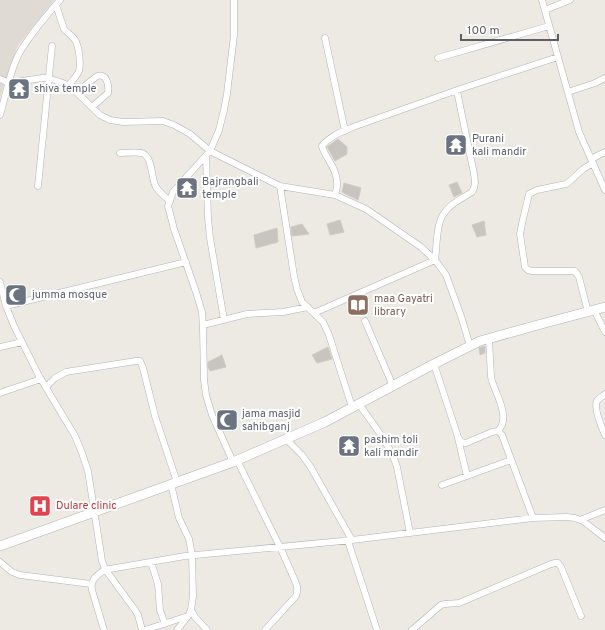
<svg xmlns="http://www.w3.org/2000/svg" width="605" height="630" viewBox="0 0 605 630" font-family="Overpass,sans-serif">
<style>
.education{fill:#dfdbd4}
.building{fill:#c8c5c0;stroke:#d0cbc2}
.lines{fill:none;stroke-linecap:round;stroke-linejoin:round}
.street-casing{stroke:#b0b3b7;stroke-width:7}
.secondary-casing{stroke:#afb3b7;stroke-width:10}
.street{stroke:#fff;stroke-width:6}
.secondary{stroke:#fff;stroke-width:9}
.labels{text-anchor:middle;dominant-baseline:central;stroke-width:4;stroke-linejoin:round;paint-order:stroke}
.worship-label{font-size:11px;fill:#5b616d;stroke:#fff;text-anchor:start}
.education-label{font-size:11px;fill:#785e54;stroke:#fff;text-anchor:start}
.health-label{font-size:11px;fill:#be3a42;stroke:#fff;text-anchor:start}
</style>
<rect width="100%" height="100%" fill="#eceae3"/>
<path class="education" d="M0,0H54L18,45L0,96Z"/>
<path class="building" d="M338,139L347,147V154L335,161L327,147Z
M457,182L462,193L454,197L449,185Z
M344,183L361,188L358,200L342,192Z
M340,220L344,232L330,235L327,224Z
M484,221L486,235L477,237L472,225Z
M302,224L309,234L292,236L291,227Z
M277,228L278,242L256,248L254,235Z
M485,346V353L480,355L479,348Z
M328,347L332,359L317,363L312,355Z
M222,355L226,367L210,371L208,367V362Z"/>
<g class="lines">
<g class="street-casing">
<path id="street" d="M542,0L579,132L605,190
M56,5L64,29C67,33 72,35 75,40C79,46 81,64 79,71C77,76 72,81 68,86
M545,10L570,0
M325,38L345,131
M438,58L549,26
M0,79L9,83L42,78H48L63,83L72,88L100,115L110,120L123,122L163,121L174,125L190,134L210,151L280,186L335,195L366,209L421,247L435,260L446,275L461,316L470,346
M77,92L97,76C107,73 109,85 108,93L92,107
M568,92L595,83L605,78
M0,115C6,95 10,69 20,52C31,33 46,16 60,0
M120,153C126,153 137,152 142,153C153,157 151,179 156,187C160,193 165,197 170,201
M206,156L208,218L210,238L224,320
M591,159L605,152
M38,186L52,46
M280,186L294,276L297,289L302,302L323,322L329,335L352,407
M335,195C336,191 338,186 337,182C337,168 325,158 322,146C330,136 341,132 353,127L463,88L558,57
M0,282L6,306L14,326L39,376L75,436L82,453L88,471L102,561L105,569H110L185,556L352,540L533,518L567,517L575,518L583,521L605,538
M6,306L186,262
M594,310L605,332
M588,312L579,277L575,271H532L528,270L525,267L520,234L523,219L529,194L537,190L566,184L570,181L583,169L593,163
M314,313L435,260C437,246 436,222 445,212C451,203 463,198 472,192C476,186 475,180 474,174L457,91
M365,321L393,386
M203,325L247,314L283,312L308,307
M489,339L491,377C494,392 512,417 498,431
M0,347L22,342
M434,364L458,437L461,442L466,443L492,432L498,431L502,435L533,518
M46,387L55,378L66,372L72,371L136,361H140L143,368L155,416L177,482
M0,393L41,379
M605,394C603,396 599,398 597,401C593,408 602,428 605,435
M359,404C372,423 390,444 397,467L410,533
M458,438L467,476
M286,439L302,455L310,466L352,540
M237,460L280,547L296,583C298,588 298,591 296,596L265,630
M233,462L212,415L206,395L204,380L203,329L202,312L196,292L174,229L168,206L173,192L210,151L219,130L224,110L227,94L234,35V0
M171,484L179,518L189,539L192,555L193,596L191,610L188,616L177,630
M442,485L511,460
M580,520L605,510
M348,541L377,630
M0,562L12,572L20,575L91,584
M151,562L158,584L160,610L165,624
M191,610L195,617L207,630
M104,630L92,590C90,579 97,576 105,569L135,610L138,615L142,630
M145,630L188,616
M412,630L441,605L445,604L459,603L551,564L555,563H558L561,567L581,616"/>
</g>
<g class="secondary-casing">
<path id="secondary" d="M0,546L233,462L325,422L430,366L480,341L545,323L605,307"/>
</g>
<use href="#street" class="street"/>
<use href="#secondary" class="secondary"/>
</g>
<defs>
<g id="temple-square" transform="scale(1.15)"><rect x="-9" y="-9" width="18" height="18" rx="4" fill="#6b7280" stroke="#fff"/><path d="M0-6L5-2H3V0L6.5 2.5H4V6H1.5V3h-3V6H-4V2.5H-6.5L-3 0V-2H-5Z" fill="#fff"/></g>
<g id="mosque-square" transform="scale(1.15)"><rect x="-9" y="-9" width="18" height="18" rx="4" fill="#6b7280" stroke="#fff"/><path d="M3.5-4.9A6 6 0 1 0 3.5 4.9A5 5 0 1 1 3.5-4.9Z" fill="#fff"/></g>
<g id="library-square" transform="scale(1.15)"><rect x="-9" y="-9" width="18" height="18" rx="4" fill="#8d6e63" stroke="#fff"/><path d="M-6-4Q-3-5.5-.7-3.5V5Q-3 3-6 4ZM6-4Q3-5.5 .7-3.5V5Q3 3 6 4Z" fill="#fff"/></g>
<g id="hospital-square" transform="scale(1.15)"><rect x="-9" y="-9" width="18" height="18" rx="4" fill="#e0444e" stroke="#fff"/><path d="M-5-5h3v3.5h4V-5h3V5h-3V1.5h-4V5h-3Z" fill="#fff"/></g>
</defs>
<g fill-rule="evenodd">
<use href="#temple-square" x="19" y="89"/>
<use href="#temple-square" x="456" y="145"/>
<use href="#temple-square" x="187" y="188"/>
<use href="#mosque-square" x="16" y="295"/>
<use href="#library-square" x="358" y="305"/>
<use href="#mosque-square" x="227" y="420"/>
<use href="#temple-square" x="349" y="446"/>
<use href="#hospital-square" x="40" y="506"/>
</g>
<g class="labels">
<g class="worship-label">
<text x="34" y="89">shiva temple</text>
<text x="472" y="139">Purani<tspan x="472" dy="13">kali mandir</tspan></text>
<text x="202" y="182">Bajrangbali<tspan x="202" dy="13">temple</tspan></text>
<text x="32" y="295">jumma mosque</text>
<text x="242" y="414">jama masjid<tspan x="242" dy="13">sahibganj</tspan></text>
<text x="364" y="440">pashim toli<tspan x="364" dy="13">kali mandir</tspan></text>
</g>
<g class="education-label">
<text x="374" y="299">maa Gayatri<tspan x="374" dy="13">library</tspan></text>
</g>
<g class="health-label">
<text x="56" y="506">Dulare clinic</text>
</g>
</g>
<path d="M461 34v6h97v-6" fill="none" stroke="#5b5f62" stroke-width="2"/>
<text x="467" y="34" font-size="12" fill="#5b5f62" stroke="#ffffff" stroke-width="3" paint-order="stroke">100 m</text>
</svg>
